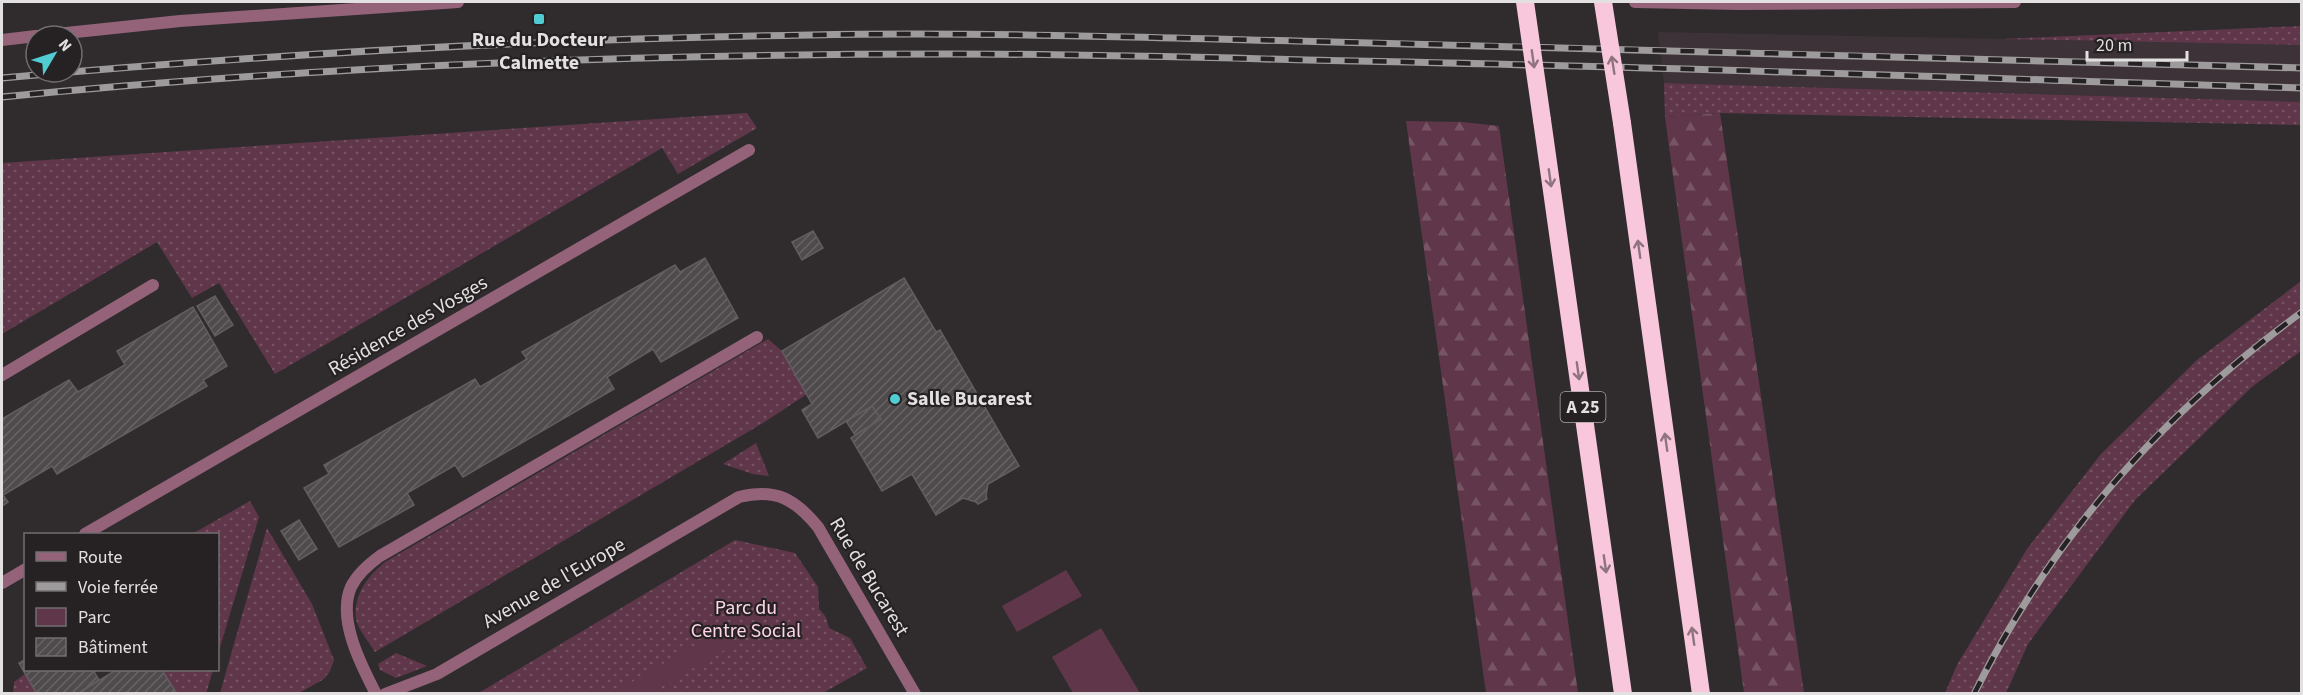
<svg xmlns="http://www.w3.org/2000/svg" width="2303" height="695" viewBox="0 0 2303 695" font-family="'Source Sans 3',sans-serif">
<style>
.built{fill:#3d3237}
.green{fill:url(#green-dots)}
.forest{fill:url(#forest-firs)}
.pitch{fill:#60374a}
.building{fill:url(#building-hatch);stroke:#625d5f;stroke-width:1.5}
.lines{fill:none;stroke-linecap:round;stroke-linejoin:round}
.service{stroke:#946379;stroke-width:12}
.minor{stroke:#946379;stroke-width:12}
.tertiary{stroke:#946379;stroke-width:12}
.motorway{stroke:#f8c7dc;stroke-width:18}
.rail-casing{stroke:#9e9b9c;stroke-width:7}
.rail{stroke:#262224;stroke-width:4.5;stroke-dasharray:14;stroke-linecap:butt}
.motorway-bridge{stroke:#f8c7dc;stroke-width:18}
.oneway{stroke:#8f7480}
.poi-dot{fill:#51ccd3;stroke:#262224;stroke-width:2}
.labels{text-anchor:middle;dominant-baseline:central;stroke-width:4.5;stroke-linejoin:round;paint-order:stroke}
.shield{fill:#262224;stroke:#aaa7a8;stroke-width:1.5}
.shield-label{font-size:18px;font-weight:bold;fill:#e3e0e1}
.poi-label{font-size:20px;font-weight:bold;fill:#e3e0e1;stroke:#262224}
.street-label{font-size:20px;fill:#e3e0e1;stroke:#262224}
.park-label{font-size:20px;fill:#fed5e7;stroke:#262224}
</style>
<defs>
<pattern id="green-dots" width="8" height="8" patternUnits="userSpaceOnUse" patternTransform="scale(1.5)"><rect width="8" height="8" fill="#60374a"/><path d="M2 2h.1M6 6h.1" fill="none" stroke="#775464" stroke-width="1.8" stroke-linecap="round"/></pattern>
<pattern id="forest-firs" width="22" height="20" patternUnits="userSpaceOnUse" patternTransform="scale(1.5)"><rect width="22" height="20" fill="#60374a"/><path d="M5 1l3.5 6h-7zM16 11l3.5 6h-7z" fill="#775464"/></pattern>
<pattern id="building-hatch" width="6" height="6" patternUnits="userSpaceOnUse" patternTransform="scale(1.5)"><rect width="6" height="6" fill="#4f4a4c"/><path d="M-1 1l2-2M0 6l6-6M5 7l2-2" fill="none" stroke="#686466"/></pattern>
</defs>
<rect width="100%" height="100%" fill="#302c2e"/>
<path class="built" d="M1658,32L2301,45V102L1664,83Z"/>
<path class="green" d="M2302,26L2301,45L2002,39Z
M1664,83L2301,102V125L1720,113L1665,117Z
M747,113L757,128L678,174L662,148L275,374L219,283L192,298L157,242L2,334V163Z
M2301,281V351L2253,386L2135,500L2028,644L2006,693H1945L1957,665L2027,549L2101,454L2197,360Z
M768,339L782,351L807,394L763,423L375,652C370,643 358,630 356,619C353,595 368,576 385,562Z
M756,443L769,476L753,474L723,464Z
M250,501L259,517L218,654V534H192Z
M267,528L312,604L334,660L330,671L324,679L299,693H220Z
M735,540L795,553L818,587L819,609L826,617L829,628L850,638L867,668L823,693L477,694Z
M396,653L427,666L396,678L380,670L378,664Z
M162,670H213L206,694L177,693Z
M25,674L37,693L13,694L14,682Z"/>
<path class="forest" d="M1720,113L1804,693H1744L1665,117Z
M1406,121L1462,122L1499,126L1578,693H1486Z"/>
<path class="pitch" d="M1066,570L1082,596L1017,632L1002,606Z
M724,628L733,645L651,693H613Z
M1101,628L1140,693H1073L1052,657Z"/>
<path class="building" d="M813,231L823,248L802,260L792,242Z
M705,258L738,318L661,362L653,349L607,377L614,389L463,477L455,465L407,493L414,505L339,547L304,488L329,474L324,465L475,379L480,387L527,359L522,352L675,265L680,272Z
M904,278L936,332L940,330L1019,466L988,484L986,496L987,499L978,504L976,502L963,498L936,515L912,474L882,491L851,438L881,419L872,406L818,438L802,410L812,404L782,351Z
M215,296L233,325L215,336L197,306Z
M193,307L227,366L203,380L207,386L57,474L52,466L3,495L8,502L2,506V419L69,380L78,392L125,365L117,351Z
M872,406L881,419L855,435L846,421Z
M299,520L317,549L299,560L281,531Z
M26,659V670H93L99,680L77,694H37L19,663Z
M116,670H162L177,694H77Z"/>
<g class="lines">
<path class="service" d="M376,694C361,665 337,619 351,587C357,574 369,564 380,556L757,337"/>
<path class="minor" d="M2,375L153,285
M85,534L749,150
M2,583L26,569
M385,694L437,674L739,497C776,488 795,499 818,527L915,694"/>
<path class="tertiary" d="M1635,2L1740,4L2015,2
M38,36L180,21L458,2
M2,40L36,36"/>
<path class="motorway" d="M1542,120L1623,694
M1622,123L1701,694"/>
<g class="rail-casing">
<path id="rail" d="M2,78C270,54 540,39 810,35C972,32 1134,37 1296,41C1631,49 1966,59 2302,68
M2,97C316,66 633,54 949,54C1068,54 1188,57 1307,60C1639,66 1970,78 2302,88
M1974,694C2052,537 2160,415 2302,312"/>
</g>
<use href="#rail" class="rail"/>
<path class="motorway-bridge" d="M1525,2L1542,120
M1603,2L1622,123"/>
</g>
<defs><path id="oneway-shaft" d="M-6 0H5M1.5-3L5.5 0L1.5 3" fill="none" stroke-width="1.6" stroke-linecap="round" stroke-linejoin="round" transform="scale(1.5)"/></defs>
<g class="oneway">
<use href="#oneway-shaft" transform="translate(1533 59) rotate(82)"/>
<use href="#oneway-shaft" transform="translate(1613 65) rotate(-99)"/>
<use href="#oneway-shaft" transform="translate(1550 178) rotate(82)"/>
<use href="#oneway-shaft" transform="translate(1639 249) rotate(-98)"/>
<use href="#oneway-shaft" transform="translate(1578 371) rotate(82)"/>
<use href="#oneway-shaft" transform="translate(1666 442) rotate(-98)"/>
<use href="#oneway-shaft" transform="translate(1605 564) rotate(82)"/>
<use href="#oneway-shaft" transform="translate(1693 636) rotate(-98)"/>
</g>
<g class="poi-dot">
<rect x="533" y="13" width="12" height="12" rx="3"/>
<circle cx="895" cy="399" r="6"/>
</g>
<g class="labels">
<rect class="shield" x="1560.5" y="392" width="45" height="30" rx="4.5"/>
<g class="shield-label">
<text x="1583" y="407">A 25</text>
</g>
<g class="poi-label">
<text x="539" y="40">Rue du Docteur<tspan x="539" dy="23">Calmette</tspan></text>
<text x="907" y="399" text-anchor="start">Salle Bucarest</text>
</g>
<g class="street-label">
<text transform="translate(408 326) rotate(-30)">Résidence des Vosges</text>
<text transform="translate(869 577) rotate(59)">Rue de Bucarest</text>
<text transform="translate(554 583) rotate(-30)">Avenue de l'Europe</text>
</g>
<g class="park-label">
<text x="746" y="608">Parc du<tspan x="746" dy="23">Centre Social</tspan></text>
</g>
</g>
<rect width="2303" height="695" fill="none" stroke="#e3e0e1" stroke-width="6"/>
<rect x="24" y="533" width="195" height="138" fill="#262224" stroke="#726e70" stroke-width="1.5"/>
<rect x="36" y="552" width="30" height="9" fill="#946379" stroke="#726e70" stroke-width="1.5"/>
<text x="78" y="563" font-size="18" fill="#e3e0e1">Route</text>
<rect x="36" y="582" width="30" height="9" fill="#9e9b9c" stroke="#726e70" stroke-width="1.5"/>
<text x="78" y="593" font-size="18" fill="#e3e0e1">Voie ferrée</text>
<rect x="36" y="608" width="30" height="18" fill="#60374a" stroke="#726e70" stroke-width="1.5"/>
<text x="78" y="623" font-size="18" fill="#e3e0e1">Parc</text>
<rect x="36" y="638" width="30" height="18" fill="url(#building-hatch)" stroke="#726e70" stroke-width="1.5"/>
<text x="78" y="653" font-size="18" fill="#e3e0e1">Bâtiment</text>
<g transform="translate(54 54) rotate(51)"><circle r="28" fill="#262224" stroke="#726e70" stroke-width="1.5"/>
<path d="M0-4.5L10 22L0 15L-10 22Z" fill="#51ccd3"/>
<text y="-9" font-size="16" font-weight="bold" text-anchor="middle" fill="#e3e0e1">N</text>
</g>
<path d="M2087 51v9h100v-9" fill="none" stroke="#e3e0e1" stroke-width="3"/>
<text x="2096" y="51" font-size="18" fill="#e3e0e1" stroke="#262224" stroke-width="4.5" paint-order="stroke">20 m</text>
</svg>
